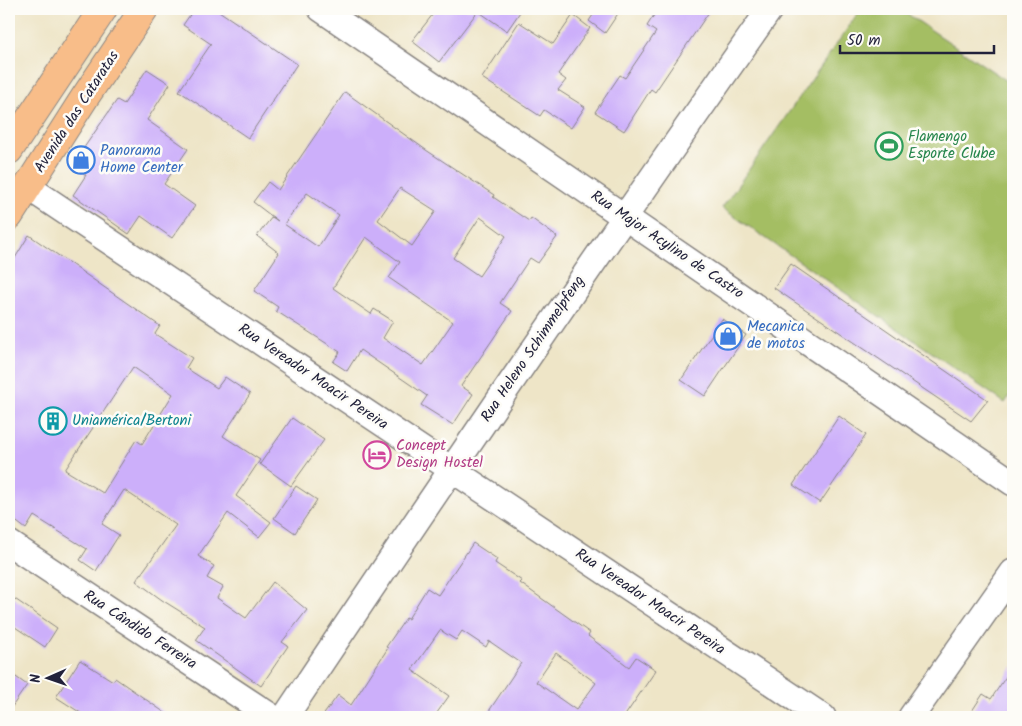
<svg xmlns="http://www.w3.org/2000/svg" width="1022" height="726" viewBox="0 0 1022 726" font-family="Kalam,sans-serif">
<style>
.green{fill:#a4be64;stroke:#637050}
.building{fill:#ccaffa;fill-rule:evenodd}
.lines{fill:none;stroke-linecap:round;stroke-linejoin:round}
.minor-casing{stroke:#888481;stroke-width:28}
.major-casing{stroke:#888481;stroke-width:30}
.minor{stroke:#fff;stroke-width:25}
.major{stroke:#f8bd89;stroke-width:28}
.labels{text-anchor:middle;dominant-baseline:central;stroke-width:5;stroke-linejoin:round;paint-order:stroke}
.street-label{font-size:15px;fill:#22223b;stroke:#fdfcf7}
.leisure-label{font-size:15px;fill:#27864d;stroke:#fdfcf7;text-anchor:start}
.shop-label{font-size:15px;fill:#366cbe;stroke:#fdfcf7;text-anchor:start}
.culture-label{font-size:15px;fill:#0d838f;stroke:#fdfcf7;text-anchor:start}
.hotel-label{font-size:15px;fill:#b23c85;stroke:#fdfcf7;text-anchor:start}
</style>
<rect width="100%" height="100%" fill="#fdfcf7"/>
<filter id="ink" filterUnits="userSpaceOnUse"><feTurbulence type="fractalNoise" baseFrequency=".02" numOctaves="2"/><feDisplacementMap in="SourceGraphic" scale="10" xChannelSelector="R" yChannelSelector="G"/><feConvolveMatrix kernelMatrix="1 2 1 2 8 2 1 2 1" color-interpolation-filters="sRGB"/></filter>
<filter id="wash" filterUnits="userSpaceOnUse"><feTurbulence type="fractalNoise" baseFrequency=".0096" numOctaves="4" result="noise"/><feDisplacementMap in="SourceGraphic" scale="20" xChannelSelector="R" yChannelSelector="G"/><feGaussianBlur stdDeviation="1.12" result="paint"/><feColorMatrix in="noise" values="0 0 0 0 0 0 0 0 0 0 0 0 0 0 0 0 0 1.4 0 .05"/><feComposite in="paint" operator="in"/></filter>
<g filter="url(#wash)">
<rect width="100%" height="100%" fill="#eee5c7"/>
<path class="green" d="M861,9H900L1013,85V391L1005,403L722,208Z"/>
<g id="blocks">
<path class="building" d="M194,9H216L297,64L248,138L179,91L211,44L183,25Z
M437,9H522L507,31L478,11L439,62L412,41Z
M597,9H621L605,33L589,21Z
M658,9H711L655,92L651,89L624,131L595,112L620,75L625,78L656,32L647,26Z
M573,15L590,28L558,74L566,80L558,90L585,107L571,128L544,110L540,116L482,78L519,22L553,44Z
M147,69L170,84L147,120L188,149L164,184L195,206L172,238L141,216L129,234L73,195L86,175L72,165L117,100L124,104Z
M345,92L426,150L494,195L493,197L529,221L531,218L557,237L538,263L530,258L500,303L512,311L461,386L473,394L453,425L421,405L427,396L360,350L347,371L333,362L340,352L276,311L278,307L254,291L279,253L257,236L272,217L278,221L253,202L268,182L278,190ZM400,188L436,211L412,246L378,220ZM307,193L339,215L318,247L284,224ZM480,217L506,236L479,276L453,258ZM366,237L400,262L389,278L453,322L423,365L383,338L393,321L374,309L371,314L333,288Z
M29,235L160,326L155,334L192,358L186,368L217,388L225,377L250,394L223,436L260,460L236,496L271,522L259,537L228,513L198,556L214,566L207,578L223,587L217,598L246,618L273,582L307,610L282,642L288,646L261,686L196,640L205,627L162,600L136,581L176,525L124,490L102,524L119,535L96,571L80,560L87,549L34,516L26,529L9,516V268ZM133,367L173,394L142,444L136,440L103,493L65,470Z
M791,264L988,400L971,421L774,288Z
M722,319L746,335L705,396L681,380Z
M839,416L866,435L820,503L793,485Z
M292,418L324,440L291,486L260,464Z
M296,486L317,500L295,533L274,518Z
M473,543L497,559L495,563L522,581L520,583L590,633L588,636L629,667L636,657L656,670L624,717H485L521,663L489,641L486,647L462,631L456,640L440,630L412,670L449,696L434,717H322L338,695L351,705L388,648L386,647L406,618L408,619L427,588L438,595ZM556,653L596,683L576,710L536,682Z
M9,595L57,628L45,647L9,623Z
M80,660L113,681L115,678L171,717H87L56,697Z
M1013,666V717H968L983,694L991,699Z
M9,672L27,685L9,711Z"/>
</g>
</g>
<g filter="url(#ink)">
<use href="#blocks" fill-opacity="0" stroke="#888481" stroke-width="1"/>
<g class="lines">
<g class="minor-casing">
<path id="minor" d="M321,9L1013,483
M28,187L823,717
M9,543L272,717
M285,717C444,479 605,243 770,9
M911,717L1013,572"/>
</g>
<g class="major-casing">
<path id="major" d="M9,150L103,9
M9,216L85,97L144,9"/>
</g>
<use href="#minor" class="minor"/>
<use href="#major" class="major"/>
</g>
</g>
<defs>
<g id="stadium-ring" transform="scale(1.4375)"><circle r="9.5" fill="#fdfcf7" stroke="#2e9e5b" stroke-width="1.5"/><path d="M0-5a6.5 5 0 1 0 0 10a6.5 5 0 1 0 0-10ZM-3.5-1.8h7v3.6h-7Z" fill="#2e9e5b"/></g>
<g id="shop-ring" transform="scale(1.4375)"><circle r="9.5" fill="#fdfcf7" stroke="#3f7fe0" stroke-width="1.5"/><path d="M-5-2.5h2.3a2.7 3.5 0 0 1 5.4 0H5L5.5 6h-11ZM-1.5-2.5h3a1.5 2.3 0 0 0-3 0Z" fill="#3f7fe0"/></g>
<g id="building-ring" transform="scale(1.4375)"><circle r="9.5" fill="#fdfcf7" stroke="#0f9aa8" stroke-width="1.5"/><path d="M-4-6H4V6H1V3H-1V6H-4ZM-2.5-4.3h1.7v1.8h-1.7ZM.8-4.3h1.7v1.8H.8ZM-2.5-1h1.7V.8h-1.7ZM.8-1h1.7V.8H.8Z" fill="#0f9aa8"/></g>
<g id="hotel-ring" transform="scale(1.4375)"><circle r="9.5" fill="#fdfcf7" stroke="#d1479c" stroke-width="1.5"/><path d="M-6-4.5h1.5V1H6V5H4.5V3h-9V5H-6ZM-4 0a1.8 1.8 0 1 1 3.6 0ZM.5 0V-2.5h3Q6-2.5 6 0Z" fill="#d1479c"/></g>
</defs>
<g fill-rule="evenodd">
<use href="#stadium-ring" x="889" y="146"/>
<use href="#shop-ring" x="81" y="160"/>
<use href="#shop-ring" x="728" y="336"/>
<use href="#building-ring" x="53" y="421"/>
<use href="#hotel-ring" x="377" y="455"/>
</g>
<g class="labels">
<g class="street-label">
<text transform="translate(77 112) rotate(-57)">Avenida das Cataratas</text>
<text transform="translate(667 245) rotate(34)">Rua Major Acylino de Castro</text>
<text transform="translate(533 349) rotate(-56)">Rua Heleno Schimmelpfeng</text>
<text transform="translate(313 377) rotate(34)">Rua Vereador Moacir Pereira</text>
<text transform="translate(650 602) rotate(34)">Rua Vereador Moacir Pereira</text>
<text transform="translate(140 630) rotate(33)">Rua Cândido Ferreira</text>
</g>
<g class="leisure-label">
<text x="908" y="137">Flamengo<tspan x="908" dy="17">Esporte Clube</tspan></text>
</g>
<g class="shop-label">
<text x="100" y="151">Panorama<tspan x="100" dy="17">Home Center</tspan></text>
<text x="747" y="327">Mecanica<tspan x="747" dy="17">de motos</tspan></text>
</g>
<g class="culture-label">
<text x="72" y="421">Uniamérica/Bertoni</text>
</g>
<g class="hotel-label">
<text x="396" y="446">Concept<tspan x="396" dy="17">Design Hostel</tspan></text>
</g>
</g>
<rect width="1022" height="726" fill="none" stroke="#fdfcf7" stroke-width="30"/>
<g transform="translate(48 678) rotate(268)" stroke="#fdfcf7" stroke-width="4" paint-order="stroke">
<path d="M0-4L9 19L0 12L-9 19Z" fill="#22223b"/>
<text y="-8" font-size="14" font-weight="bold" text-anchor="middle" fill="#22223b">N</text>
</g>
<path d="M840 45v8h154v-8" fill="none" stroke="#22223b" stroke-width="2.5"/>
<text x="847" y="45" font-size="15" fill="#22223b" stroke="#fdfcf7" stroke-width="4" paint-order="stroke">50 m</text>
</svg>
